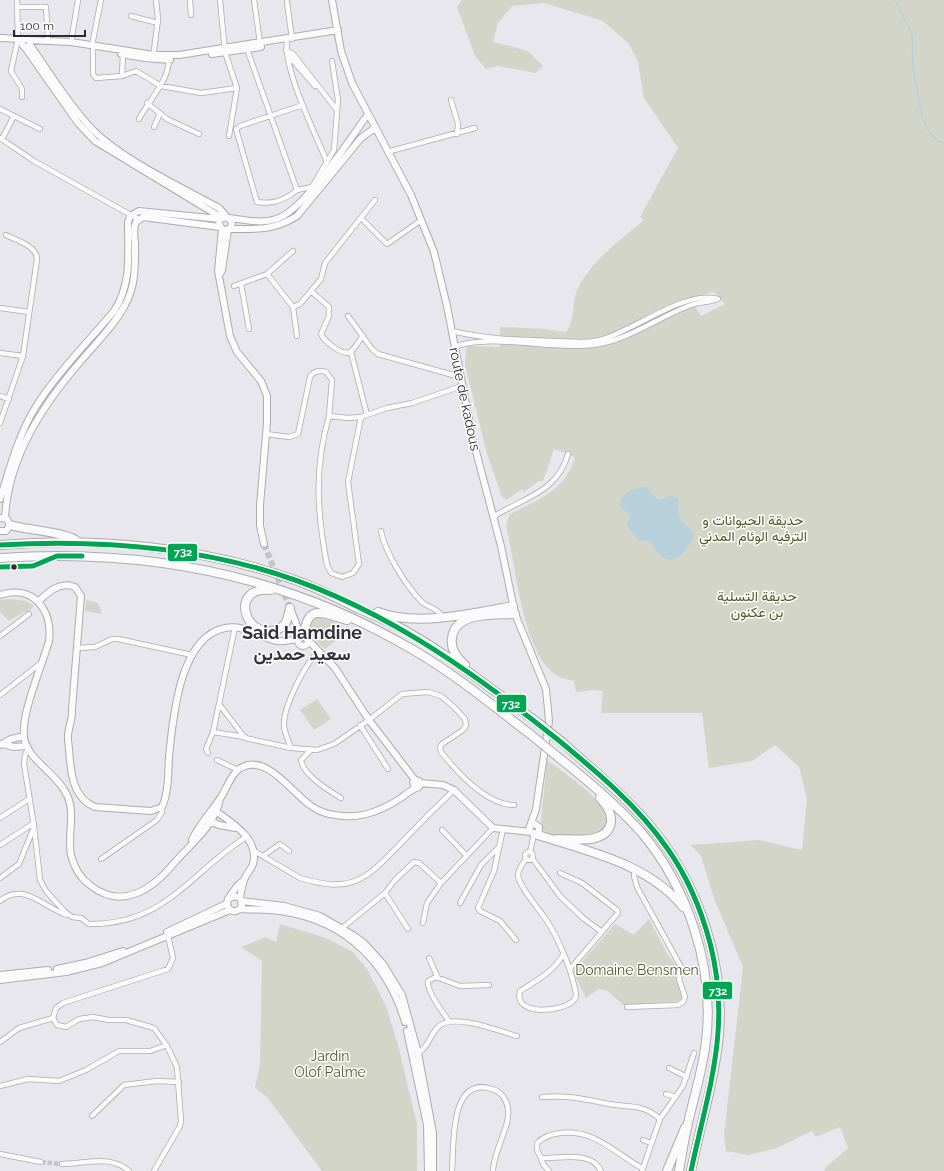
<svg xmlns="http://www.w3.org/2000/svg" width="944" height="1171" viewBox="0 0 944 1171" font-family="Raleway,Vazirmatn,sans-serif">
<style>
.green{fill:#d3d5c8;fill-rule:evenodd}
.water{fill:#b6d1db}
.lines{fill:none;stroke-linecap:round;stroke-linejoin:round}
.stream{stroke:#b6d1db;stroke-width:1.5}
.street-tunnel{stroke:#c2c2c7;stroke-width:4.5;stroke-dasharray:4.5 2;stroke-linecap:butt}
.secondary-tunnel{stroke:#c2c2c7;stroke-width:6;stroke-dasharray:6 3;stroke-linecap:butt}
.street-casing{stroke:#acabb0;stroke-width:6}
.secondary-casing{stroke:#acabb0;stroke-width:8}
.highway-casing{stroke:#acabb0;stroke-width:10}
.street{stroke:#fcfbfc;stroke-width:4.5}
.secondary{stroke:#fcfbfc;stroke-width:6}
.highway{stroke:#fcfbfc;stroke-width:8}
.highway-bridge-casing{stroke:#acabb0;stroke-width:10;stroke-linecap:butt}
.highway-bridge{stroke:#fcfbfc;stroke-width:8}
.bus-1-casing{stroke:#fff;stroke-width:8}
.bus-1{stroke:#00a651;stroke-width:5}
.bus-dot{fill:#2c2c30;stroke:#fff;stroke-width:1.5}
.labels{text-anchor:middle;dominant-baseline:central;stroke-width:3;stroke-linejoin:round;paint-order:stroke}
.street-label{font-size:14px;fill:#2c2c30;stroke:#fff}
.park-label{font-size:14px;fill:#545a26;stroke:#fff}
.district-label{font-size:18px;font-weight:bold;fill:#32323a;stroke:#fff}
.line-badge{stroke:#fff;stroke-width:1.5}
.badge-label{font-size:11px;text-anchor:middle;font-weight:bold;fill:#fff}
</style>
<rect width="100%" height="100%" fill="#e8e7ed"/>
<path class="green" d="M462,0H944V1171H824L826,1167L848,1148L840,1127L816,1137L812,1131L777,1148L749,1155L726,1151L724,1135L743,967L715,901L701,856L691,845L759,840L802,850L807,799L799,767L775,745L752,761L709,768L702,713H601L603,691L593,690L576,692L574,681C566,679 559,678 552,672C521,645 516,565 506,526L509,515C539,498 565,492 575,457L554,449L543,481H539L524,492L522,489L507,500L502,497L487,454L465,365L466,349L468,346L500,347V327L545,329L566,332C576,320 571,301 578,288C593,259 620,240 644,220L640,217L678,148L644,98L638,62L629,44L603,21L544,3L512,6L498,23L493,42L528,51L543,66L536,73L498,66L486,69L475,56L457,7ZM711,292L715,293L725,304L701,316L691,300Z
M10,599L26,601L34,606L28,612H24L9,621L0,612V600Z
M86,600L98,603L102,614L85,611Z
M318,617L339,624L349,630L325,649L312,639L308,628L313,618Z
M317,699L331,719L314,730L300,710Z
M547,760C562,771 595,794 603,808C616,832 598,836 580,837C566,837 552,840 542,828L541,819Z
M649,919L668,955L679,969L676,976L682,998L680,1001L623,1005L608,991L599,989L586,998L573,972L615,924L634,935Z
M280,924L326,938L353,952L367,969L386,1006L398,1045L417,1124V1171H322L267,1097L255,1088L260,1064L262,961L241,947L266,937L276,942Z"/>
<path class="water" d="M646,486L657,499L661,500L669,496L678,498C680,504 677,509 678,515C678,520 690,528 694,533C690,549 673,572 657,552C655,550 654,546 652,544C649,540 644,540 640,541L626,526L631,516L619,505C621,492 636,488 646,486Z"/>
<g class="lines">
<path class="stream" d="M895,0L912,35L913,68L922,117L929,132L938,141L944,143"/>
<path class="street-tunnel" d="M41,1162L62,1164"/>
<path class="secondary-tunnel" d="M264,544L290,608"/>
<g class="street-casing">
<path id="street" d="M17,0L18,39L11,71L22,89V97
M190,0L191,15
M220,0L225,52L237,88L229,136
M254,0L260,43
M287,2L292,39
M17,7H46L48,41
M131,16L158,23
M287,40C283,69 315,133 327,162
M71,42L78,0
M92,45L101,0
M93,49V74L96,78L122,76L136,71L161,86L201,93L237,88
M247,49L297,190L312,187L334,150L338,100L332,61
M286,50L293,54L337,110
M288,55L315,86
M153,58L158,19L156,0
M122,76L123,54
M451,100L458,124L457,134
M147,103L167,119L199,134
M0,109L40,129
M139,119C149,100 168,82 169,60
M154,127L160,113
M0,138L34,161L138,219
M2,139L14,116
M387,152L475,128
M297,190C285,200 273,205 257,202L236,129L240,126L303,105
M361,218L387,244L420,221
M267,274L293,307L297,336
M241,284L249,329
M234,286L267,274L293,251
M311,291L329,307V316L321,334C324,341 342,356 350,352C355,349 359,340 363,336
M293,307L300,304L321,279L325,263L375,200
M0,308L29,312
M348,316L372,349L378,354L460,377
M452,331C485,339 519,340 554,341C569,341 585,344 600,340C634,331 684,290 718,299C707,303 696,302 686,307C656,319 626,341 593,345C553,350 490,333 454,347
M351,352L367,415
M0,353L23,356
M0,396L9,399
M361,417L348,482L359,564L353,573L342,577L331,573L327,565C317,512 314,468 329,416L348,418L361,417L387,408L412,403L462,386
M0,423L23,356L37,259C37,246 16,240 6,235
M266,434L289,437L298,434L310,377C313,371 320,370 326,372L332,380L329,416
M493,517C523,498 558,492 568,454
M381,531C385,552 405,584 420,600C426,608 434,605 442,616
M235,627L219,704L245,738L291,748L317,750L334,744L369,720L402,694L428,692L441,696L454,707L465,719L466,725L463,730L442,744L440,747L441,752C457,772 487,805 514,805
M0,636L29,614
M77,648L95,647L112,639H118L192,655
M0,695L41,663
M360,725L388,769
M213,732L245,737
M291,748C289,741 284,733 284,725C283,707 306,662 319,651
M28,749L25,755L24,764L34,826L40,880L46,891L65,912L72,917L81,918L89,924C165,925 190,873 246,837
M310,751L301,760C303,775 328,790 341,798
M208,753L206,749L213,732L219,704
M217,760L238,770
M0,818L29,799
M503,829L494,871L478,908L480,911L500,921L516,940
M442,830L466,855
M0,845L34,823
M254,851L300,878C355,895 368,877 404,840C420,823 437,806 454,790
M530,852L534,834
M525 856a4 4 0 1 1 8 0a4 4 0 1 1-8 0Z
M263,856L280,844L289,851
M532,858L560,896L583,918L602,932
M101,859L157,820L162,812V807
M526,859C523,863 518,869 518,875C519,887 540,910 547,921C558,938 570,966 574,985C575,990 578,996 574,1000C564,1012 513,1017 520,991C536,981 553,972 563,955
M560,873L582,883L617,910L618,913L570,969
M0,878L19,864L34,827
M385,893L408,929
M0,901C24,881 44,908 67,915
M460,903L481,865L499,847
M423,923L427,903L441,883
M341,929L385,893L395,880L414,862L419,863L441,883L493,828
M429,958L438,978
M627,1007L678,1005L683,1002L685,997L679,979L681,967L637,887L634,876L635,870
M53,1018L57,1025L66,1027L79,1019L93,1017L109,1020H126L154,1028L167,1046L177,1067L181,1121L180,1126L154,1171
M53,1018L56,1008L63,1003L168,969L173,958L168,936
M449,1021C443,1013 426,990 428,981L436,977L460,986L489,985
M0,1042L19,1028L53,1018
M418,1053C429,1047 430,1034 439,1026C455,1013 498,1031 517,1036
M669,1068L687,1077
M0,1086L28,1079L59,1081L86,1070L119,1051H150L167,1045
M666,1094L676,1097
M542,1097C567,1095 584,1099 609,1104C631,1108 642,1103 660,1119
M92,1116L124,1085L157,1081L179,1082
M643,1140L651,1143
M0,1154L41,1162
M541,1158L543,1164L549,1171
M62,1164C85,1164 110,1154 129,1171
M452,1171C454,1146 449,1075 492,1089C501,1091 507,1100 508,1109C511,1124 493,1153 493,1171
M601,1171C592,1150 559,1159 541,1158L537,1150V1143C543,1137 552,1134 560,1133C595,1129 614,1153 642,1168
M642,1171L660,1119L683,1086L694,1053"/>
</g>
<g class="secondary-casing">
<path id="secondary" d="M332,0L341,51L352,83L411,195L434,252L447,306L473,440L501,546L515,614L546,689L549,721L536,809L529,829L532,833H537L539,831V827L535,824L531,825
M0,38L24,39
M22 43a4 4 0 1 1 8 0a4 4 0 1 1-8 0Z
M29,40L71,42L154,55H179L338,30
M30,45C49,72 71,108 94,131C125,161 181,187 219,208L227,217
M24,46L78,123L95,141L222,218
M121,54L145,58L170,60
M212,54L261,47
M230,218C245,220 261,224 276,219C303,212 350,139 368,114
M222,229L218,271L230,336L237,352L261,381L267,396V423L260,505V526L264,544
M229,229C256,229 273,231 297,216L361,138L375,128
M219,276L222,270L228,230
M0,499C10,468 18,436 35,408C56,374 89,341 114,311C132,284 128,253 128,222L130,216L139,211L220,219L227,217L232,222L231,228L226,230L222,229L219,224L220,219
M0,518L7,519L10,525L6,531H0
M5,518C8,458 42,406 80,362C95,344 114,326 125,305C136,286 135,264 135,243C134,236 133,228 136,222L143,217L220,227
M0,595C33,584 53,610 49,641C42,666 21,713 24,737C27,760 58,774 67,795C76,814 67,835 71,855C74,867 80,878 90,885C122,911 153,889 175,862C192,843 215,825 220,799
M38,602C48,592 60,581 75,587L81,596L72,709C73,720 67,729 68,740C71,762 68,796 95,807L151,811L162,807C169,791 168,773 169,756C173,719 179,637 225,628C244,624 259,637 277,641C284,642 291,640 298,639
M290,608L301,636
M298 641a5 5 0 1 1 10 0a5 5 0 1 1-10 0Z
M307,639L335,668L369,720L415,780
M3,744L14,747L27,746
M0,745L11,739L24,736
M420,783L443,785L454,790L493,828L531,832
M214,810C231,822 260,839 253,864C251,870 246,874 244,880C242,886 241,892 240,898
M208,820L219,825L236,828
M192,840C199,824 212,811 221,797C227,788 230,776 239,769C265,751 292,793 310,805C320,813 331,815 344,816C365,818 384,809 401,798C407,793 412,789 419,787L420,785L419,781L416,780L413,782L415,788
M228,899L234,896L240,898L242,905C238,916 224,911 228,899L237,886L244,880
M241,901L284,906L320,916L353,935L364,943L383,964L402,995L418,1053L433,1133V1171
M240,909C255,910 270,909 286,912C347,922 388,964 405,1022
M167,932L226,904
M57,969L85,963L123,951
M0,975L48,970
M0,980L66,972L102,963L230,910
M407,1031L427,1125L428,1171"/>
</g>
<g class="highway-casing">
<path id="highway" d="M10,525C26,530 68,532 78,542
M0,545C98,537 200,547 292,579C316,587 337,598 359,609C371,614 383,619 395,625C445,651 490,689 537,722
M0,558C148,548 287,575 415,651C456,675 493,706 530,734
M271,590C228,586 245,640 276,630C287,626 288,618 290,608
M378,612C416,627 475,613 513,606
M304,636C307,602 323,614 347,620
M465,665C457,658 450,649 452,638C455,611 495,615 515,614
M562,742C594,771 629,799 656,833C699,887 725,964 719,1034C715,1080 700,1126 691,1171
M558,757C587,780 616,804 641,832C688,888 715,967 706,1041C703,1069 694,1096 688,1123C684,1139 682,1155 679,1171
M535,834C586,851 648,863 683,907
M557,839C573,839 608,845 611,822C612,812 606,805 600,798
M667,1171L685,1128"/>
</g>
<use href="#street" class="street"/>
<use href="#secondary" class="secondary"/>
<use href="#highway" class="highway"/>
<g class="highway-bridge-casing">
<path id="highway-bridge" d="M537,722L562,742
M530,734L558,757"/>
</g>
<use href="#highway-bridge" class="highway-bridge"/>
<g class="bus-1-casing">
<path id="bus-1" d="M0,545C87,540 173,545 257,568C370,599 467,667 557,739C597,772 638,806 667,848C687,876 701,909 710,943C732,1027 708,1090 691,1171
M0,567L33,566L57,556H82"/>
</g>
<use href="#bus-1" class="bus-1"/>
</g>
<circle class="bus-dot" cx="14" cy="567" r="3.5"/>
<g class="labels">
<g class="street-label">
<text transform="translate(465 399) rotate(78)">route de kadous</text>
</g>
<g class="park-label">
<text x="753" y="520">حديقة الحيوانات و<tspan x="753" dy="16">الترفيه الوئام المدني</tspan></text>
<text x="757" y="596">حديقة التسلية<tspan x="757" dy="16">بن عكنون</tspan></text>
<text x="637" y="970">Domaine Bensmen</text>
<text x="330" y="1056">Jardin<tspan x="330" dy="16">Olof Palme</tspan></text>
</g>
<g class="district-label">
<text x="302" y="632">Said Hamdine<tspan x="302" dy="21">سعيد حمدين</tspan></text>
</g>
</g>
<g class="line-badge">
<rect x="167" y="543" width="31" height="19" rx="4" fill="#00a651"/>
<rect x="496" y="694" width="31" height="19" rx="4" fill="#00a651"/>
<rect x="702" y="981" width="31" height="19" rx="4" fill="#00a651"/>
</g>
<g class="badge-label">
<text x="183" y="556">732</text>
<text x="511" y="708">732</text>
<text x="718" y="995">732</text>
</g>
<path d="M14 30v6h71v-6" fill="none" stroke="#2c2c30" stroke-width="2"/>
<text x="20" y="30" font-size="12" fill="#2c2c30" stroke="#ffffff" stroke-width="3" paint-order="stroke">100 m</text>
</svg>
